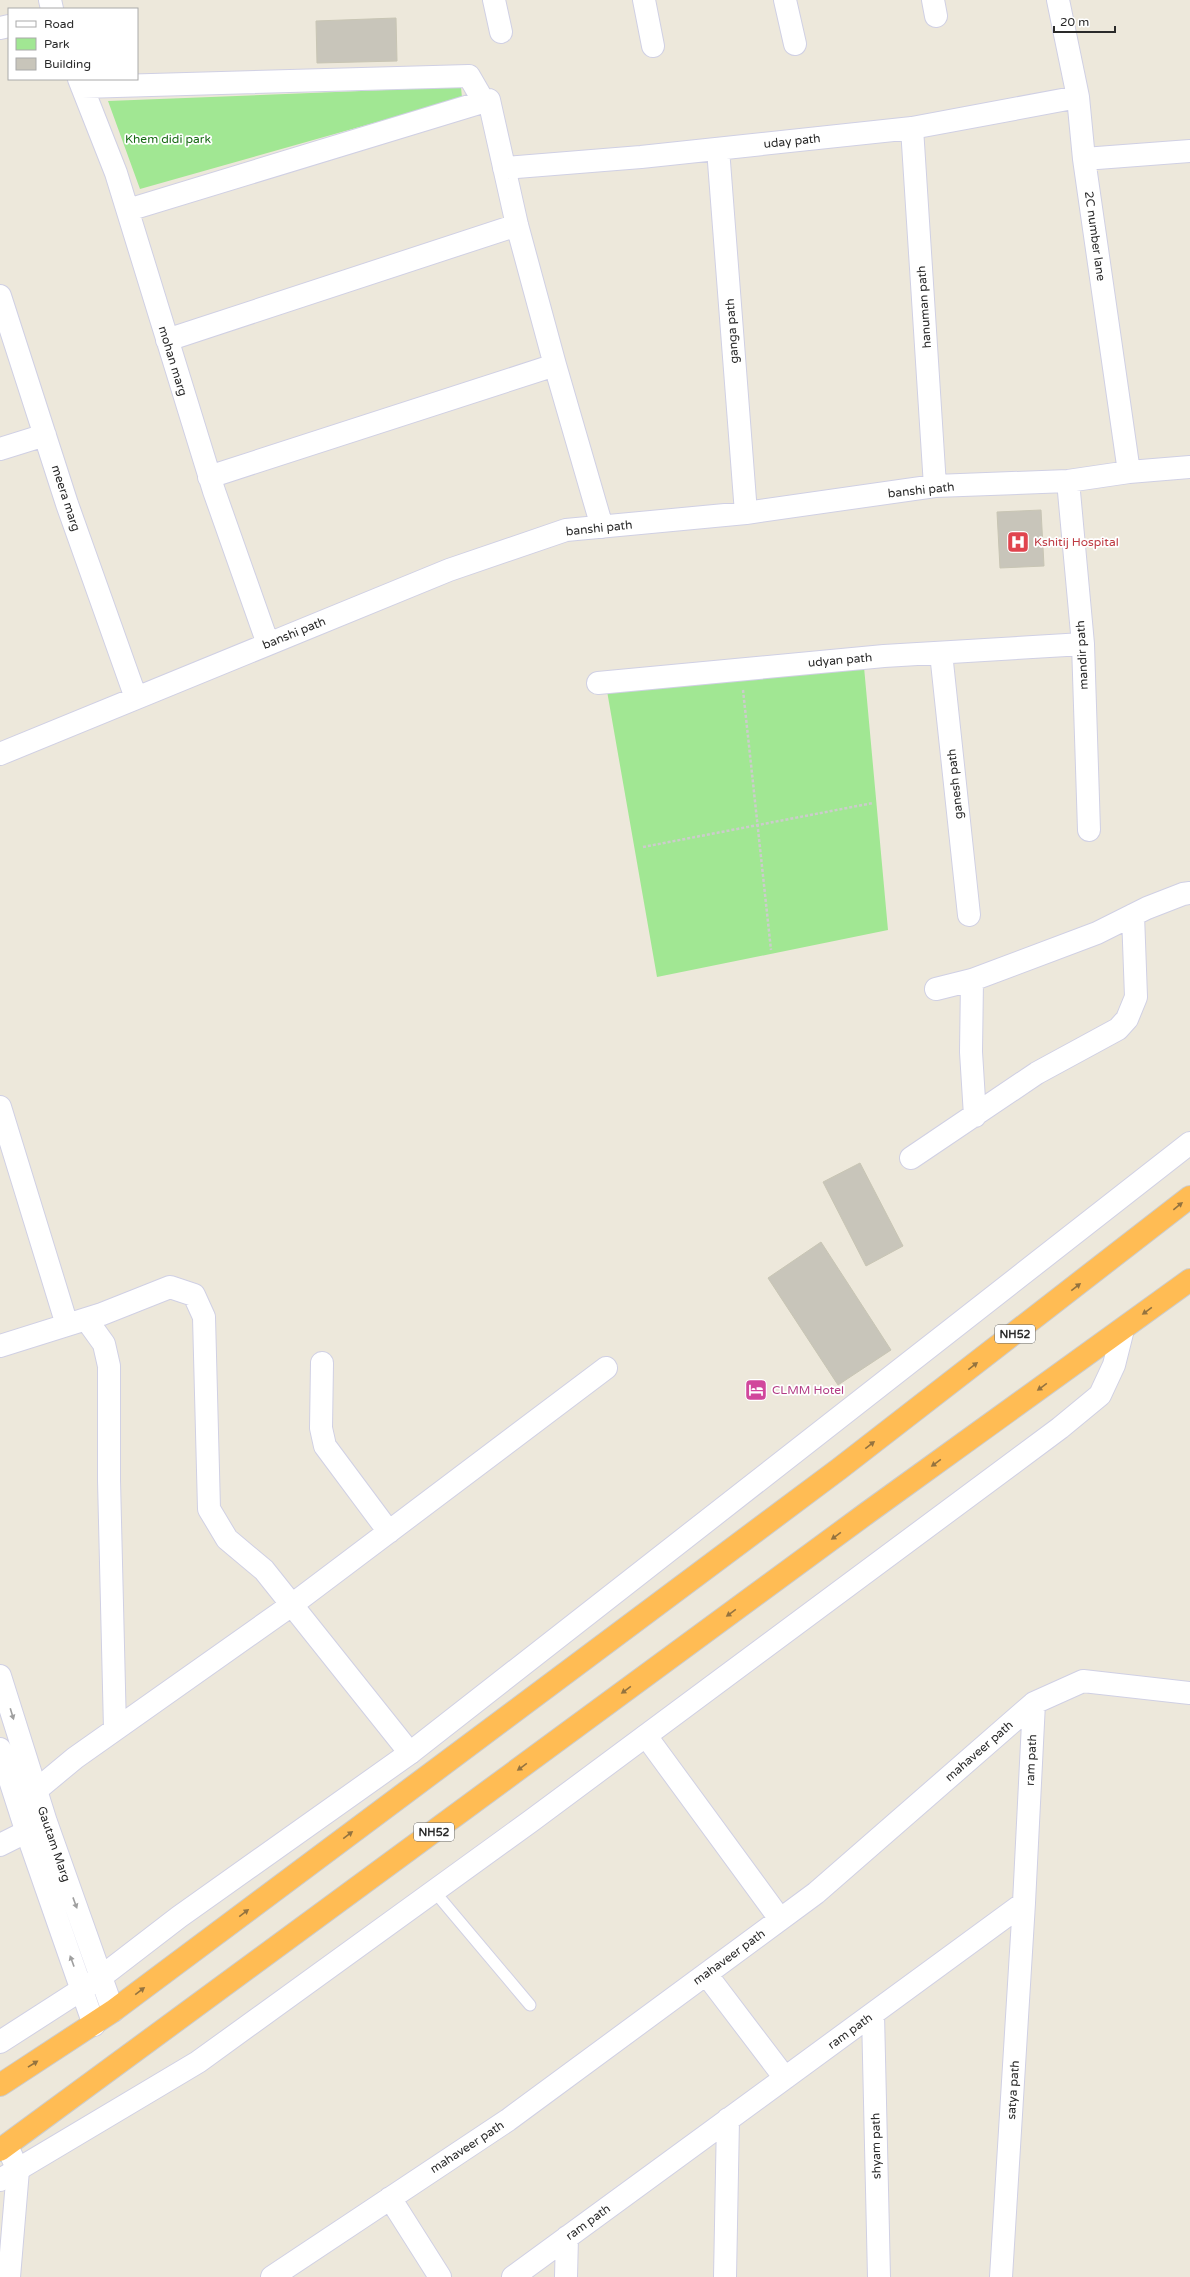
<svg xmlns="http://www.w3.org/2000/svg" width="1190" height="2277" viewBox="0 0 1190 2277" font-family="'Varela Round',sans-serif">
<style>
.green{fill:#a1e793}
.building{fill:#c8c5ba;stroke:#c8c5b4}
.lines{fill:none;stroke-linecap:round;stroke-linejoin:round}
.lane-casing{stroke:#d0d0e4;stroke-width:13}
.street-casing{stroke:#d0d0e4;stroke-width:24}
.secondary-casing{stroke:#d0d0e4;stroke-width:24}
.highway-casing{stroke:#ccc;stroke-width:24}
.path{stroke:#ccc;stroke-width:2.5;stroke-dasharray:3 2;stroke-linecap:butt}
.lane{stroke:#fff;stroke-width:11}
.street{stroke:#fff;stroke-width:22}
.secondary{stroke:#fff;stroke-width:22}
.highway{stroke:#ffbc54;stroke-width:22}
.oneway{fill:#94733f}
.oneway2{fill:#9f9f9f}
.labels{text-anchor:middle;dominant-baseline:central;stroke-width:3.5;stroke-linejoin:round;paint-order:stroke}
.shield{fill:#fff;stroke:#6a6a6a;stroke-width:1}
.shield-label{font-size:11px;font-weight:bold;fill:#2a2a2a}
.park-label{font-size:12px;fill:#186c15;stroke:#fff}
.street-label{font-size:12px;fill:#2a2a2a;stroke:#fff}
.health-label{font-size:12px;fill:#be3a42;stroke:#fff;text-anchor:start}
.hotel-label{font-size:12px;fill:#b23c85;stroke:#fff;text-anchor:start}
</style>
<rect width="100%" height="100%" fill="#ede8db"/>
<path class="green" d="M461,87L462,98L140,189L108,101Z
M864,667L888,930L657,977L607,691Z"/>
<path class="building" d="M396,18L397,61L317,63L316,21Z
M1041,510L1044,566L1000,568L997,512Z
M860,1163L903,1246L866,1266L823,1182Z
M821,1242L891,1350L838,1385L768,1278Z"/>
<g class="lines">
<g class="lane-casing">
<path id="lane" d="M434,1891L530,2005"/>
</g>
<g class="street-casing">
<path id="street" d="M50,0L52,9
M494,0L501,32
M644,0L653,46
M785,0L795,44
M933,0L936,16
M1058,0L1078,97L1084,159L1129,472
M0,28L9,26
M79,79L116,173L214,491L268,644
M82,87L469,76L484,102
M912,128L935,486
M718,149L746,513
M1084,159L1190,151
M504,168L641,157L912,128L1078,97
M128,210L489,100L517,225L555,365L602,527
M0,296L67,504L136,698
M167,340L517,225
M0,449L45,435
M209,477L555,365
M1068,481L1083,644L1089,830
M941,653L969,915
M598,683L884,656L1083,644
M0,754L449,570L566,530L746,513L935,486L1068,481L1129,472L1190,467
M972,980L971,1052L975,1116
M936,989L972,980L1097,933L1147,908L1183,894L1190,893
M0,1107L67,1325
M911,1158L1037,1073L1118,1029L1127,1019L1136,997L1133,915
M86,1319L104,1344L109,1366V1480L115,1729
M0,1346L102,1314L170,1287L194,1295L204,1317L209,1509L227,1539L264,1570L410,1753
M322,1363L321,1428L325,1446L389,1532
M646,1736L780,1919
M22,1802L75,1758L293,1604L606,1368
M0,1845L44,1823
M706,1974L785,2078
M873,2014L879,2277
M7,2146L18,2170L9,2277
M390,2198L440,2277
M272,2277L508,2120L816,1893L1034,1703L1083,1681L1190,1693
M513,2277L1024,1903
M566,2277L567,2237
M725,2277L728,2119
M1001,2277L1024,1903L1034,1703"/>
</g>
<g class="secondary-casing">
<path id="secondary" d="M0,1676L46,1822L113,2011
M0,1749L27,1833L94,2025
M0,2042L101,1977L179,1917L410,1753L1190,1143
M0,2180L198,2062L531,1821L1060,1428L1100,1395L1114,1365L1123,1329"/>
</g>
<g class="highway-casing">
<path id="highway" d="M0,2085L113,2011L839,1469L1190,1197
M0,2150L867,1513L1190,1280"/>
</g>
<path class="path" d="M743,690L771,950
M643,847L873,803"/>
<use href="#lane" class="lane"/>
<use href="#street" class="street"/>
<use href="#secondary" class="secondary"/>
<use href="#highway" class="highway"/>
</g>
<defs><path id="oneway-solid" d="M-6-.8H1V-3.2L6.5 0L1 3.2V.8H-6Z"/></defs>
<g class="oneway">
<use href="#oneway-solid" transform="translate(1178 1206) rotate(-39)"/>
<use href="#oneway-solid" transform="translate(1076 1287) rotate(-38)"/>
<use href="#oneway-solid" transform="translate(1147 1311) rotate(144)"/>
<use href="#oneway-solid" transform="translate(973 1366) rotate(-38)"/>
<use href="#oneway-solid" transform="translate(1042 1387) rotate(144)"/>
<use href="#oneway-solid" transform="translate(870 1445) rotate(-38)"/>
<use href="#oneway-solid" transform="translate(936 1463) rotate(144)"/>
<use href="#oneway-solid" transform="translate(836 1536) rotate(144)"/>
<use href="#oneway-solid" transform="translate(731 1613) rotate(144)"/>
<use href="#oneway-solid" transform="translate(626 1690) rotate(144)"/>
<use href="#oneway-solid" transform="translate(522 1767) rotate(144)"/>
<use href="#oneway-solid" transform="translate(348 1835) rotate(-37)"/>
<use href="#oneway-solid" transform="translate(244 1913) rotate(-37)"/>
<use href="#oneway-solid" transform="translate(140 1991) rotate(-37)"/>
<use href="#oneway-solid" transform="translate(33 2064) rotate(-32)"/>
</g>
<g class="oneway2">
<use href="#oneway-solid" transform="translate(12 1714) rotate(73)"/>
<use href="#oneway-solid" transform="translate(75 1903) rotate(70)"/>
<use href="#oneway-solid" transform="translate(72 1961) rotate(-110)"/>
</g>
<defs>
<g id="hospital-square" transform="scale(1.15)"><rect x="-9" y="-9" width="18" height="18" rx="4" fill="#e0444e" stroke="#fff"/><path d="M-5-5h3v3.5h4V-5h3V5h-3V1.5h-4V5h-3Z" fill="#fff"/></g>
<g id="hotel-square" transform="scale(1.15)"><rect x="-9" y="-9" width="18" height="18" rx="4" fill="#d1479c" stroke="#fff"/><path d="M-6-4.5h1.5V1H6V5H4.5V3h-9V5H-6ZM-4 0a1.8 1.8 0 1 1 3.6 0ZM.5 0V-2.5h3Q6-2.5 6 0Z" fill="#fff"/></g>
</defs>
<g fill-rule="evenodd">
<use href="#hospital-square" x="1018" y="542"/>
<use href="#hotel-square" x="756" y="1390"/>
</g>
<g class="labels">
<g class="shield">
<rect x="995" y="1325" width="40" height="18" rx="3"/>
<rect x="414" y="1823" width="40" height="18" rx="3"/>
</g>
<g class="shield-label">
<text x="1015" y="1334">NH52</text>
<text x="434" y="1832">NH52</text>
</g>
<g class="park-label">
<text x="168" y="139">Khem didi park</text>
</g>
<g class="street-label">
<text transform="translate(792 141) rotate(-6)">uday path</text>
<text transform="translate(1095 236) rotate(82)">2C number lane</text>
<text transform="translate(924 307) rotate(-94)">hanuman path</text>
<text transform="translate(732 331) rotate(-94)">ganga path</text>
<text transform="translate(173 361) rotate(73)">mohan marg</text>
<text transform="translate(921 490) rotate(-6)">banshi path</text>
<text transform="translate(66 498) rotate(72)">meera marg</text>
<text transform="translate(599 528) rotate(-6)">banshi path</text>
<text transform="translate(294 633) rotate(-22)">banshi path</text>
<text transform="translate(1082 655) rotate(-93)">mandir path</text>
<text transform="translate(840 660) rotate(-5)">udyan path</text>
<text transform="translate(955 784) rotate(-96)">ganesh path</text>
<text transform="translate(979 1751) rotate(-41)">mahaveer path</text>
<text transform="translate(1031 1760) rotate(-87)">ram path</text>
<text transform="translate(54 1844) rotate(71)">Gautam Marg</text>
<text transform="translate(729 1957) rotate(-36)">mahaveer path</text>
<text transform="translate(850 2031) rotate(-36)">ram path</text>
<text transform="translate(1013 2090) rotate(-86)">satya path</text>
<text transform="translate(876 2146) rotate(-91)">shyam path</text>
<text transform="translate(467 2147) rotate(-33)">mahaveer path</text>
<text transform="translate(588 2222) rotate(-36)">ram path</text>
</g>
<g class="health-label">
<text x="1034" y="542">Kshitij Hospital</text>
</g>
<g class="hotel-label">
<text x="772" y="1390">CLMM Hotel</text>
</g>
</g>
<rect x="8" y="8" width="130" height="72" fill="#ffffff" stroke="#aaaaaa"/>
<rect x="16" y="21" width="20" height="6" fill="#ffffff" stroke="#aaaaaa"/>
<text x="44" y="28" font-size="12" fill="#2a2a2a">Road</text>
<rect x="16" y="38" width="20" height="12" fill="#a1e793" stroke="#aaaaaa"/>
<text x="44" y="48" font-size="12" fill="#2a2a2a">Park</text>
<rect x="16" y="58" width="20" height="12" fill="#c8c5ba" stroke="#aaaaaa"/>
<text x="44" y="68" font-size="12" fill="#2a2a2a">Building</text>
<path d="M1054 26v6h61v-6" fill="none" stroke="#2a2a2a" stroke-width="2"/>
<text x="1060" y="26" font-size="12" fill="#2a2a2a" stroke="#ffffff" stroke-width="3" paint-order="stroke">20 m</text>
</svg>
